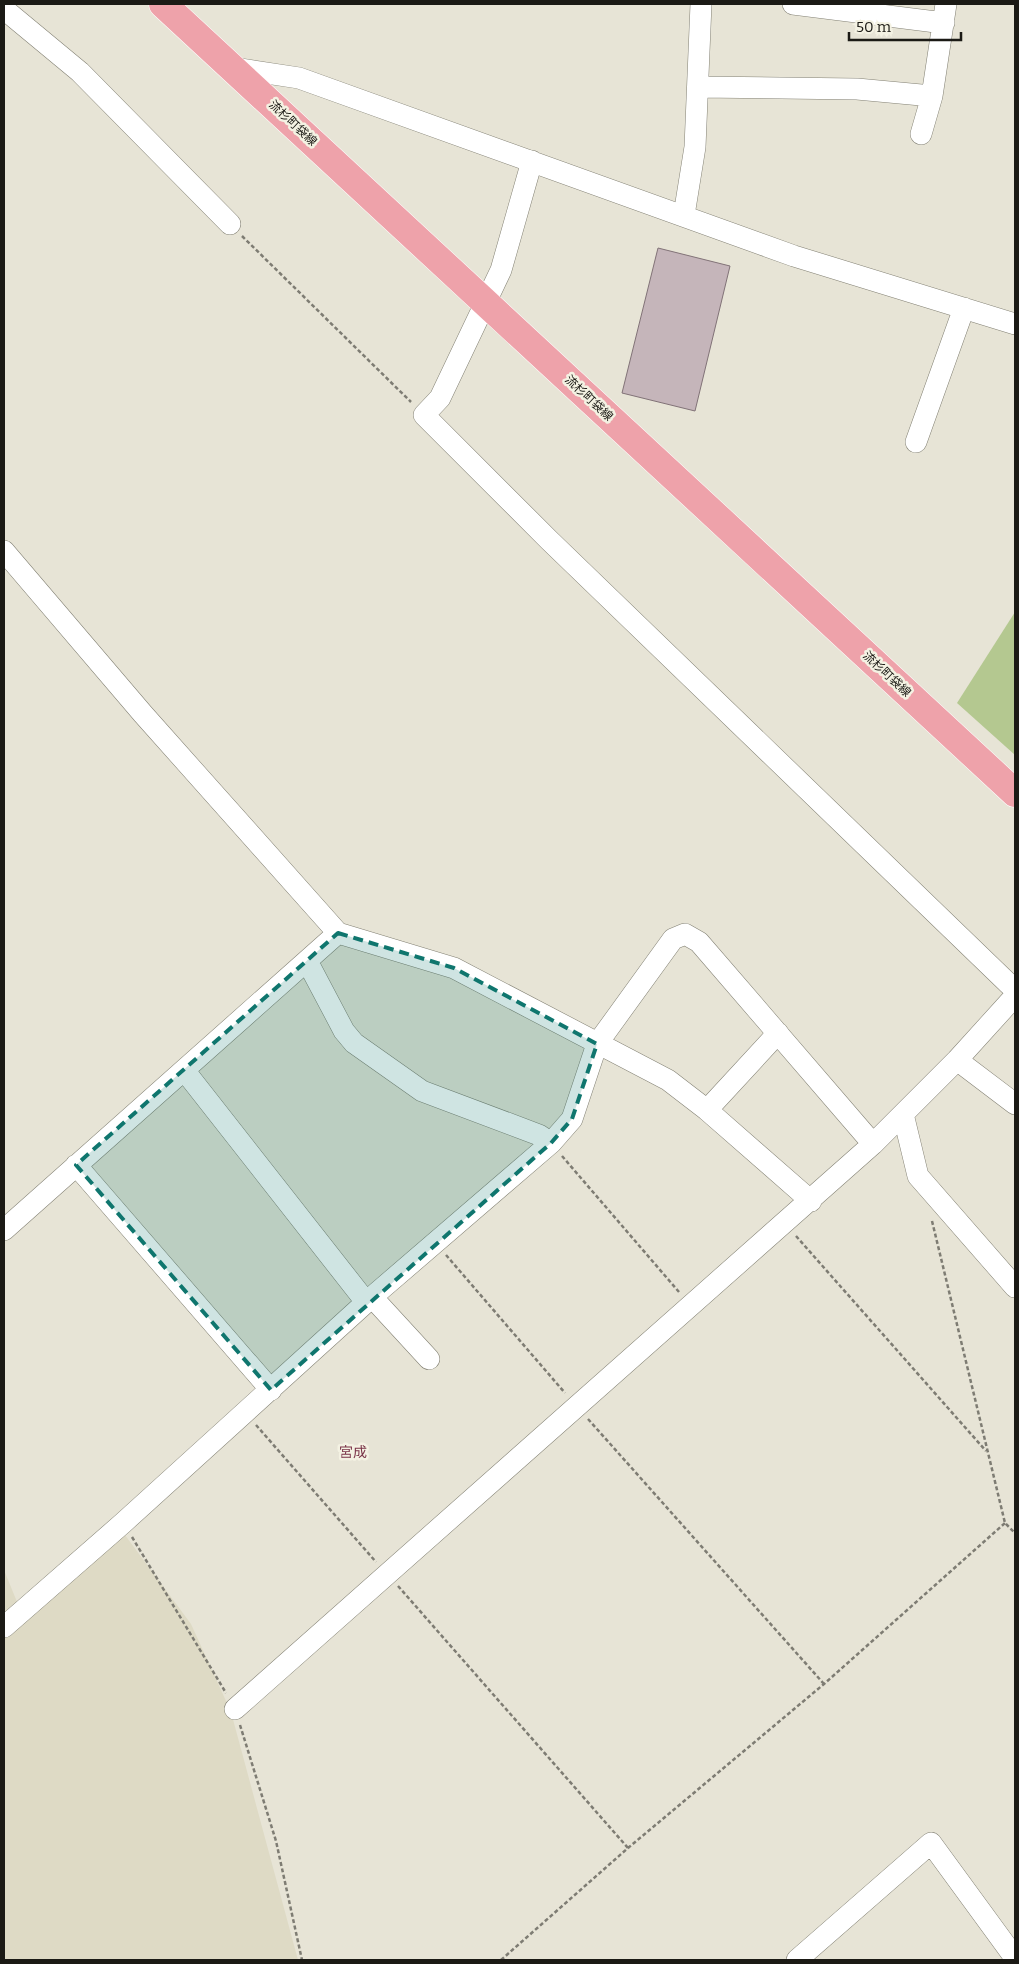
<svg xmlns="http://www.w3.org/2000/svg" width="1019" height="1964" viewBox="0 0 1019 1964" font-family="Bitter,'Noto Sans JP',serif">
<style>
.built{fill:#dedac5}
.green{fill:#b4c890}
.building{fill:#c5b5ba;stroke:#817277}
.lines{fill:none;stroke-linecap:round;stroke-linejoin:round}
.minor-casing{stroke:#838174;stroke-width:22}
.major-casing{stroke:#fff;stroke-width:29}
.path{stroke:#7e7c73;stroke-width:2.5;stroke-dasharray:4 2.5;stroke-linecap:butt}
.minor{stroke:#fff;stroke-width:21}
.major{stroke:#eea2aa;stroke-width:28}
.marked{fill:#0f766e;fill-opacity:0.2;stroke:#0f766e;stroke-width:4;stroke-dasharray:10 6;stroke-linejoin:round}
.labels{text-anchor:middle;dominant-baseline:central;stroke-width:5;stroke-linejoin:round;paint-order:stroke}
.street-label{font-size:12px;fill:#1b1a15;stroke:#f4f2e3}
.neighbourhood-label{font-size:14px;fill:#7a3348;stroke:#f4f2e3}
</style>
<rect width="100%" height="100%" fill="#e7e4d6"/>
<path class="built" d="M122,1531L191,1624L231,1712L298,1960H4V1570L24,1619Z"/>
<path class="green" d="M1015,612V755L957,703Z"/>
<path class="building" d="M658,248L730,266L695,411L622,393Z"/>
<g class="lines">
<g class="minor-casing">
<path id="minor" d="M793,4L944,23
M4,9L80,72L230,224
M234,68L299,78L794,256L1015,324
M698,87L857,89L932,96
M921,134L932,96L946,4
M532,161L501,270L440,398L424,415L549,540L1015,990
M684,215L695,147L701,4
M916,442L964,308
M4,551L143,714L338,933L454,968L668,1080L707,1110L811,1201
M307,961L344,1031L354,1043L422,1091L539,1135L551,1143
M957,1060L1015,1104
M184,1070L366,1302
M707,1110L778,1033
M903,1114L918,1176L1015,1287
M76,1165L271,1390
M4,1230L338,933
M372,1297L429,1359
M4,1627L123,1523L372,1297L551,1143L572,1119L597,1044L673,939L685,934L699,942L873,1144
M235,1709L873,1144L957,1060L1015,996
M797,1960L931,1843L1015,1958"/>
</g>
<g class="major-casing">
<path id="major" d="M163,4L1015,793"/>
</g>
<path class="path" d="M242,236L411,402
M562,1156L679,1292
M932,1221L1005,1523L1015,1533
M796,1236L986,1451
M446,1255L565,1393
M588,1419L824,1684
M256,1425L376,1562
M132,1537L226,1693
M398,1586L628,1848
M240,1725L276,1841L302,1960
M501,1960L628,1848L824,1684L1005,1523"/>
<use href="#minor" class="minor"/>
<use href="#major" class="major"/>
</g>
<path class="marked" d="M338,933L454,968L597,1044L572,1119L551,1143L271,1390L76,1165Z"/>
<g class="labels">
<g class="street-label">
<text transform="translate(293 123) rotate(43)">流杉町袋線</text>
<text transform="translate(589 398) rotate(43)">流杉町袋線</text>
<text transform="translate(887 674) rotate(43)">流杉町袋線</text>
</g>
<g class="neighbourhood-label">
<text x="353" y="1452">宮成</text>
</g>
</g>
<rect width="1019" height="1964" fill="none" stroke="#1b1a15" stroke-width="10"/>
<path d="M849 32v8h112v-8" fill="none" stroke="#1b1a15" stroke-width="2.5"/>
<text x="856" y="32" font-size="15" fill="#1b1a15" stroke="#f4f2e3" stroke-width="4" paint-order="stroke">50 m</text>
</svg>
